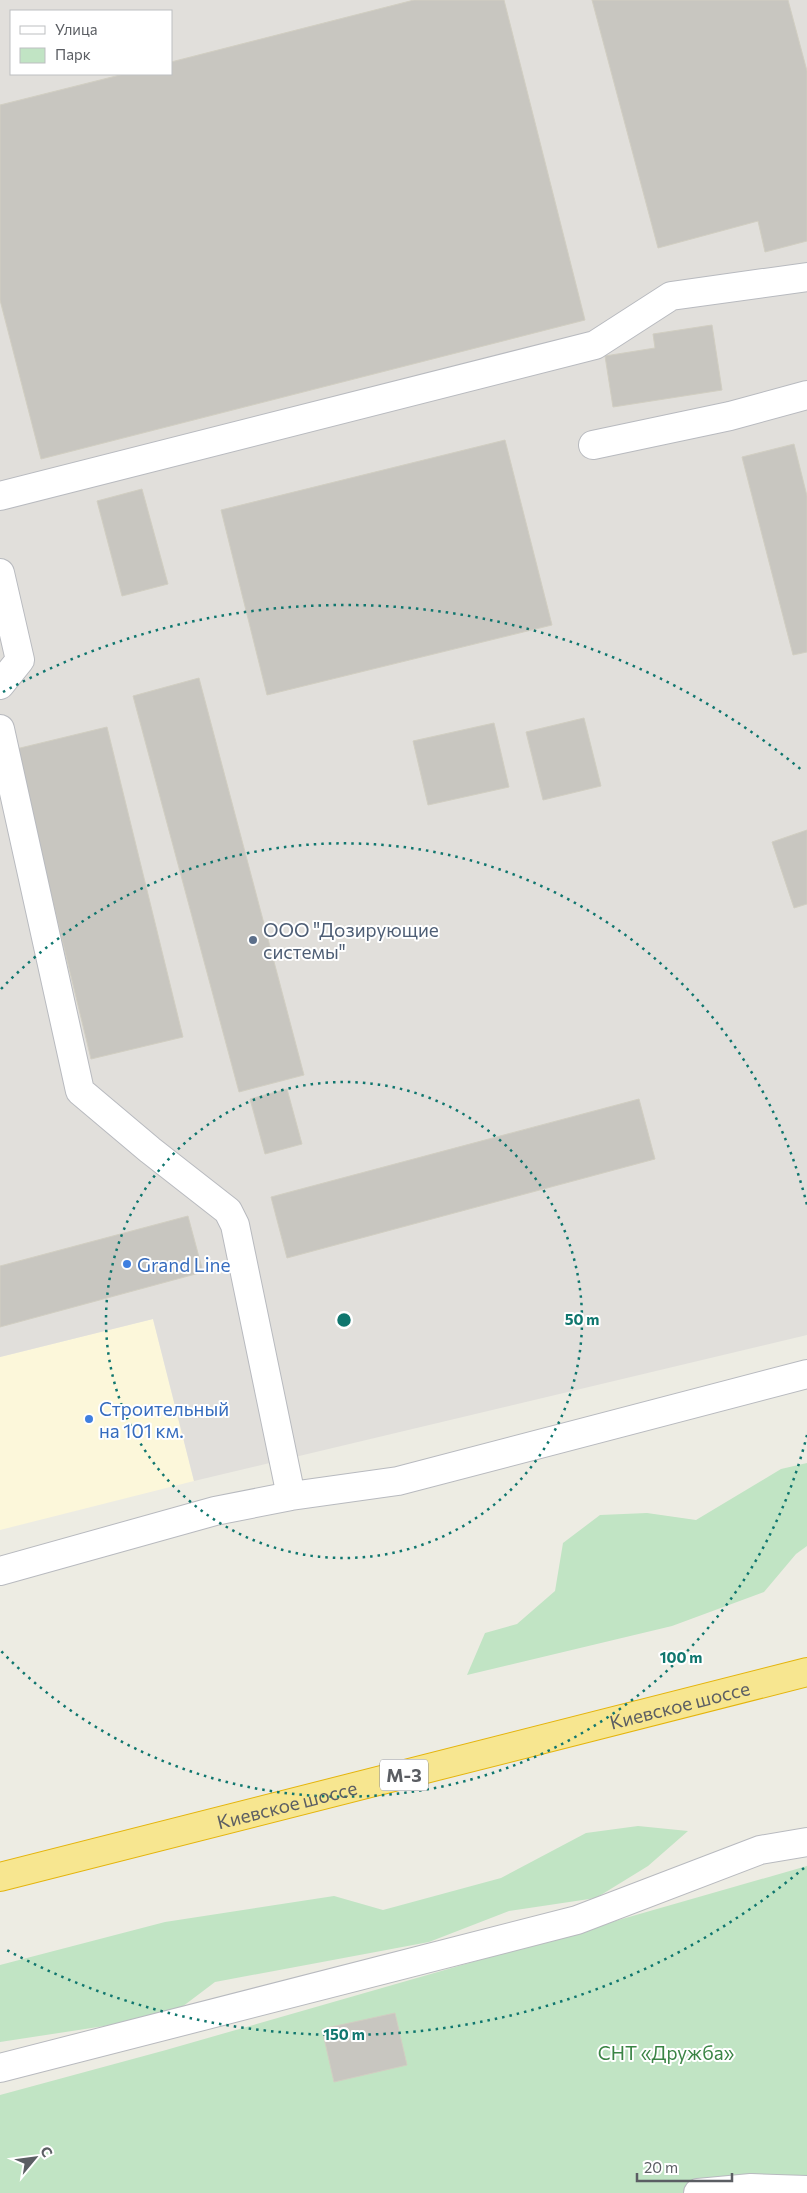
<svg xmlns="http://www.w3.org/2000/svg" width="807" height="2193" viewBox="0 0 807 2193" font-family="Commissioner,sans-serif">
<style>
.commercial{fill:#fcf7da}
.industrial{fill:#e1dfdb;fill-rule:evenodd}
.green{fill:#c1e4c4}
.building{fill:#c8c6c0;stroke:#d1cec2}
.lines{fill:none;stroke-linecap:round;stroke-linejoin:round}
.minor-casing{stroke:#b8babf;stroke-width:30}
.highway-casing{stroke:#e4b40c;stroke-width:30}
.minor{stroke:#fff;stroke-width:28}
.highway{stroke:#f7e690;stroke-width:28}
.ring{fill:none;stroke:#0f766e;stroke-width:2.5;stroke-dasharray:2.5 5}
.service-dot{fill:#5c6f8a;stroke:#fff;stroke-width:2}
.shop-dot{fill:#3f7fe0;stroke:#fff;stroke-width:2}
.labels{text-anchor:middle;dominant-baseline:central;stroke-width:4;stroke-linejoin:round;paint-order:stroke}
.shield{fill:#fff;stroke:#8c8e92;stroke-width:1}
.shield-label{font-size:18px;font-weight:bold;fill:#5b5e63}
.service-label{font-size:19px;fill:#4e5e75;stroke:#fff;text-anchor:start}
.shop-label{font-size:19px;fill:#366cbe;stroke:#fff;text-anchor:start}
.street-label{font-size:19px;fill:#5b5e63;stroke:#fff}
.park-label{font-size:19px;fill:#3a8444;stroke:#fff}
.centre{fill:#0f766e;stroke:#fff;stroke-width:2.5}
.ring-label{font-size:15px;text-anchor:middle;font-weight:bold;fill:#0f766e;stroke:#fff;stroke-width:4;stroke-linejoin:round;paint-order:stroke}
</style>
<rect width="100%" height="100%" fill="#edece3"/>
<path class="commercial" d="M153,1319L194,1481L0,1530V1357Z"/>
<path class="industrial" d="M0,0H807V1335L194,1481L153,1319L0,1357ZM11,11H171V74H11Z"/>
<path class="green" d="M807,1463V1546L796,1554L764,1592L672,1626L467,1675L485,1633L517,1624L555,1591L563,1543L600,1515L647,1513L696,1520L781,1469Z
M638,1826L688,1831L648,1866L596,1898L509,1911L429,1942L215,1982L170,2016L0,2042V1965L165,1922L334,1896L383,1910L501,1878L586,1833Z
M807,1866V2193H0V2095L166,2050Z"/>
<path class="building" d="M414,0H504L585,320L41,459L0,300V105L124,74H171V62Z
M592,0H788L807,71V241L765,252L758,221L658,248Z
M712,325L722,390L613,407L605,356L655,348L653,334Z
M505,440L552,625L267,695L221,510Z
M794,444L807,496V652L793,655L742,457Z
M142,489L168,584L122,596L97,501Z
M199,678L304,1075L239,1092L133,696Z
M584,718L601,786L543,800L526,732Z
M494,723L509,787L428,805L413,741Z
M107,727L183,1037L91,1059L16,749Z
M807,830V904L794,908L772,842Z
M287,1089L302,1144L265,1154L250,1099Z
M639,1099L655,1159L287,1258L271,1197Z
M188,1216L203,1272L0,1327V1266Z
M395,2013L407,2065L334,2082L322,2029Z"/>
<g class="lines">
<g class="minor-casing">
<path id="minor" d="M593,445L730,416L807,395
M0,496L595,345L671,296L807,277
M0,573L20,660L0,685
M0,729L80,1091L150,1150L228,1211L235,1225L291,1496
M0,1571L215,1511L291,1496L398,1481L807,1374
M0,2068L577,1920L760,1850L807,1842
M698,2193L751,2188L807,2190"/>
</g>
<g class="highway-casing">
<g id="highway">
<path id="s1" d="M0,1877L807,1672"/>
</g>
</g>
<use href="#minor" class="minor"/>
<use href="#highway" class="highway"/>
</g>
<g class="ring">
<circle cx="344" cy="1320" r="238"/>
<path d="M807 1435A477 477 0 0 1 1 1651M1 989A477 477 0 0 1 807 1205"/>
<path d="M804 1868A715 715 0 0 1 3 1948M3 692A715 715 0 0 1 804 772"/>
</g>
<circle class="service-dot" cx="253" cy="940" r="5"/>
<g class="shop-dot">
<circle cx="127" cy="1264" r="5"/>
<circle cx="89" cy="1419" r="5"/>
</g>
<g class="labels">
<rect class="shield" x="380" y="1759.5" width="48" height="31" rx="4"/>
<g class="shield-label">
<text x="404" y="1775">М-3</text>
</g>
<g class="service-label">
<text x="263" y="929">ООО "Дозирующие<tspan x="263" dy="22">системы"</tspan></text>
</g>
<g class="shop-label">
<text x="137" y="1264">Grand Line</text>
<text x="99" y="1408">Строительный<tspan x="99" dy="22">на 101 км.</tspan></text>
</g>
<g class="street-label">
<text stroke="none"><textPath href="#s1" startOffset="701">Киевское шоссе</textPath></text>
<text stroke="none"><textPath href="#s1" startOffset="296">Киевское шоссе</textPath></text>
</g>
<g class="park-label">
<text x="666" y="2052">СНТ «Дружба»</text>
</g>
</g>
<circle cx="344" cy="1320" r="8" class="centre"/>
<g class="ring-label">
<text x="582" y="1325">50 m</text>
<text x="681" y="1663">100 m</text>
<text x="344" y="2040">150 m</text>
</g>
<rect x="10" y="10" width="162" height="65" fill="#ffffff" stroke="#bdbfc1"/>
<rect x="20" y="26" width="25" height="8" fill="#ffffff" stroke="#bdbfc1"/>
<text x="55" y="35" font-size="15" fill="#5b5e63">Улица</text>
<rect x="20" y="48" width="25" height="15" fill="#c1e4c4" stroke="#bdbfc1"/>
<text x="55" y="60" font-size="15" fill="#5b5e63">Парк</text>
<g transform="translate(35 2158) rotate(61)" stroke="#ffffff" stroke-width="4" paint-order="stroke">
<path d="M0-4L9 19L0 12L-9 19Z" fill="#5b5e63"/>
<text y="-8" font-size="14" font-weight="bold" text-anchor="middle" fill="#5b5e63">С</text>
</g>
<path d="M637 2173v8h95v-8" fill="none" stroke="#5b5e63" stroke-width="2.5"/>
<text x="644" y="2173" font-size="15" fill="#5b5e63" stroke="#ffffff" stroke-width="4" paint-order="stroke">20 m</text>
</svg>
